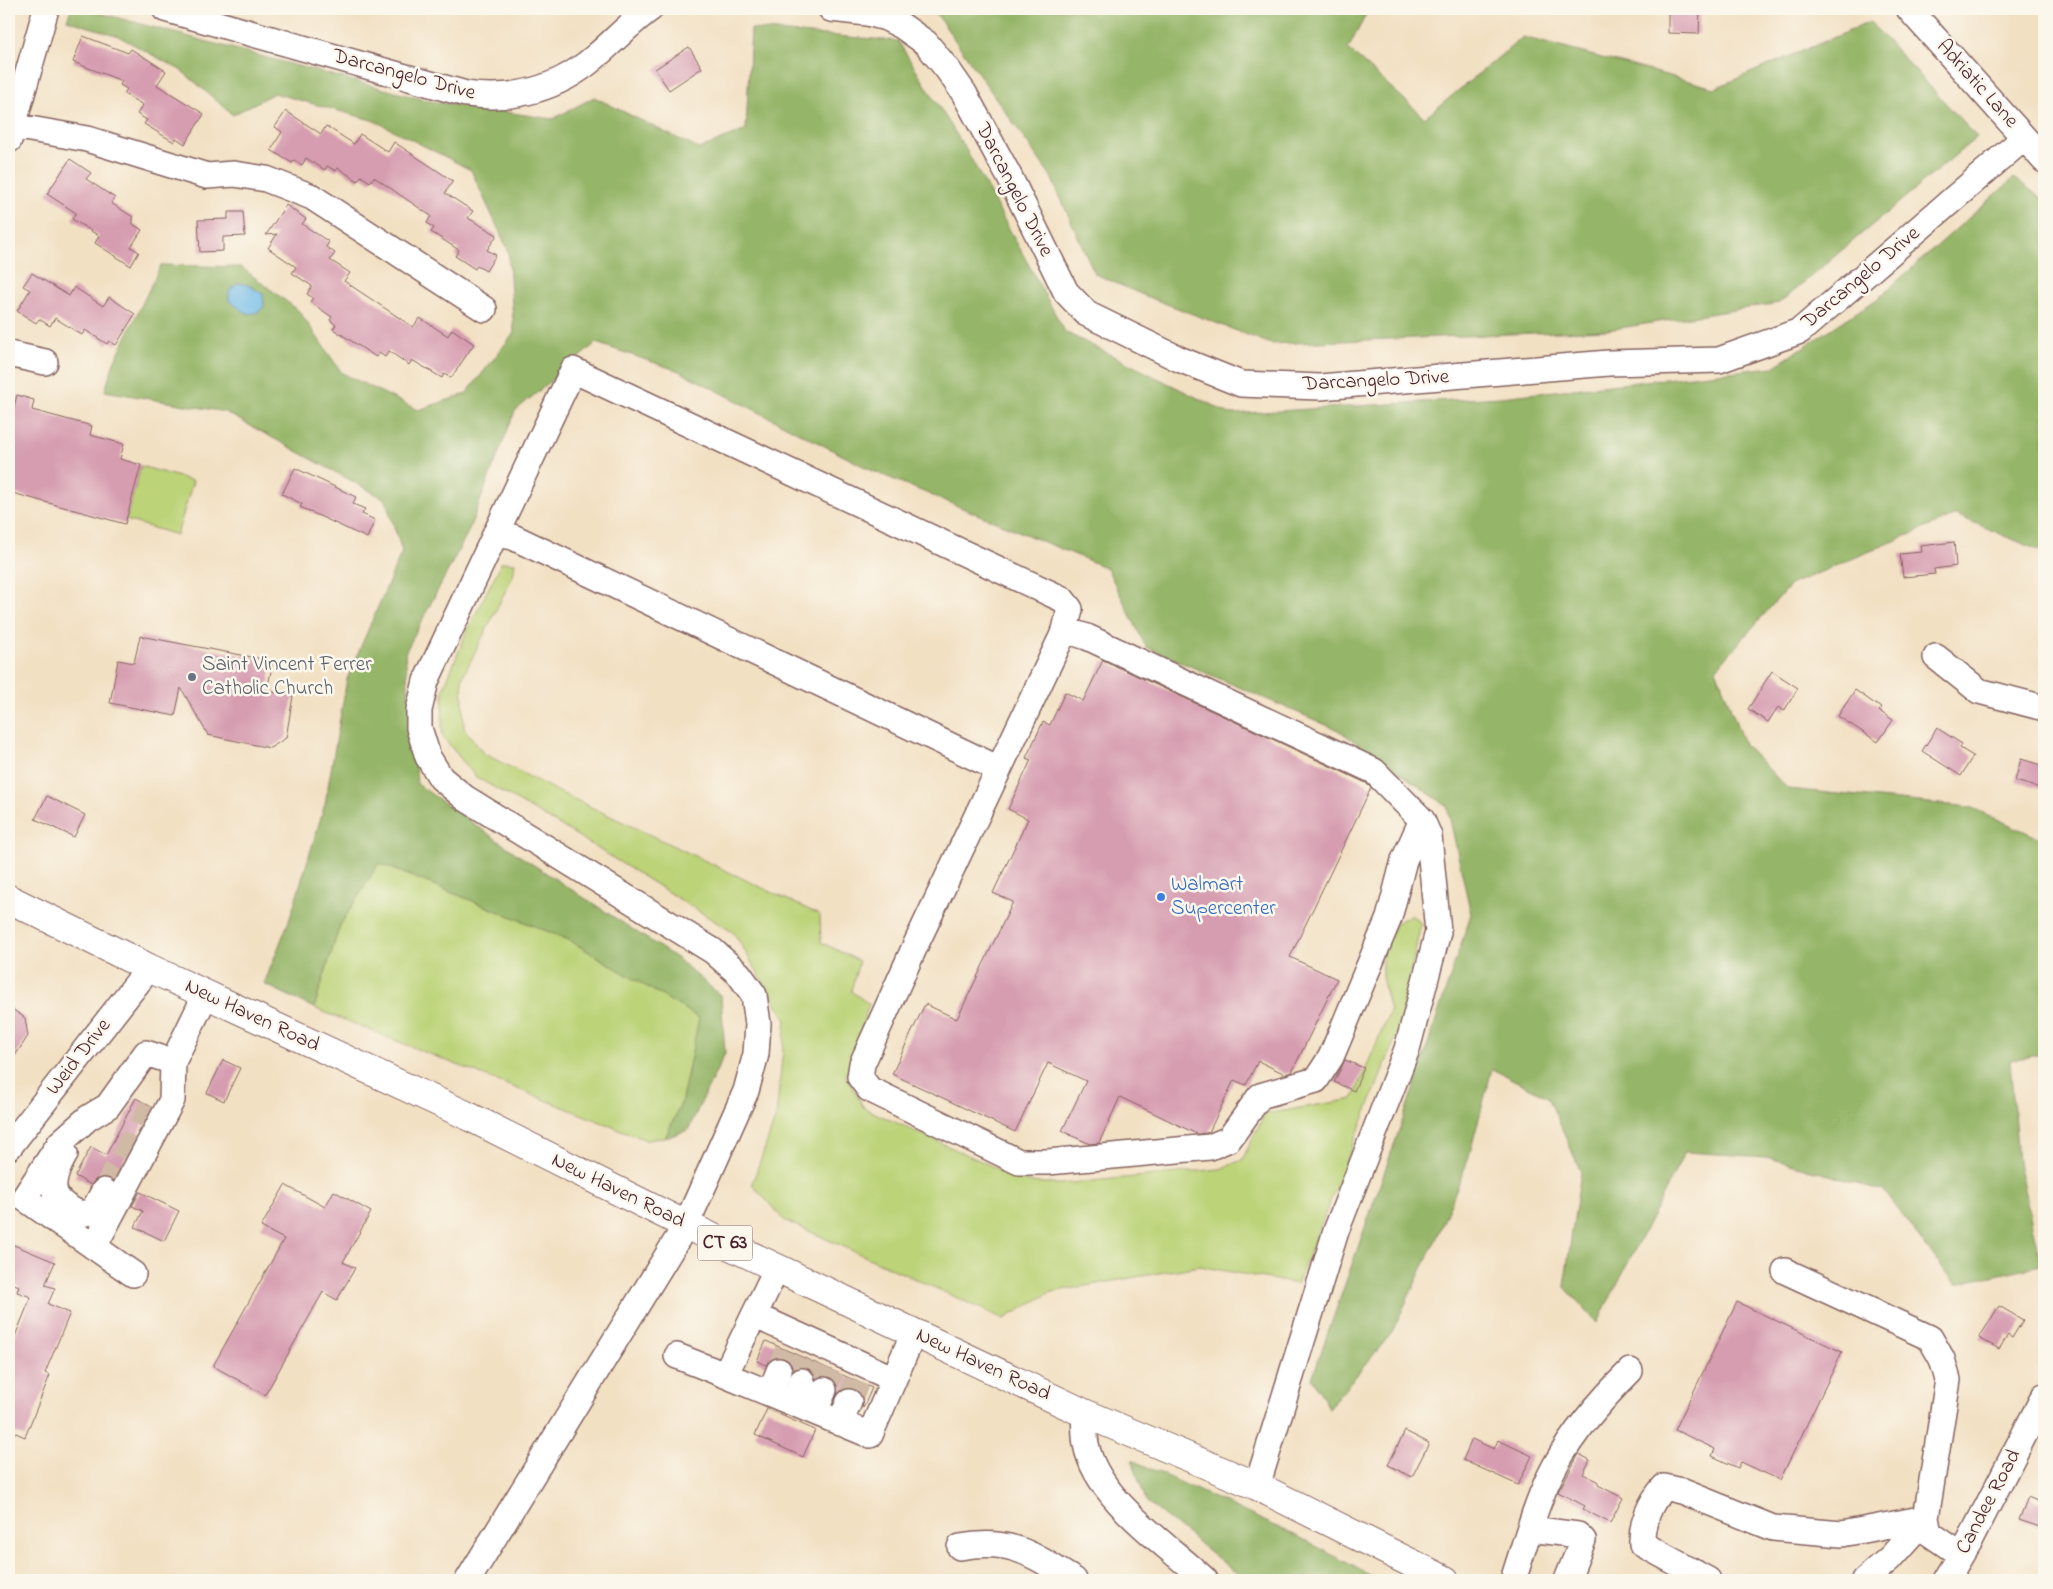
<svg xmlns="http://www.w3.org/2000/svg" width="2053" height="1589" viewBox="0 0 2053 1589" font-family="'Indie Flower',sans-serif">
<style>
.green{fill:#bcd378;stroke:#837952}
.forest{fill:#95b568;stroke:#706a4a}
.water{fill:#6dbae7;stroke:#5c6c89}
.building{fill:#d69cb0}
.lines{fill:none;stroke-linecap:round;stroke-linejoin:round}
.minor-tunnel{stroke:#d0b9a5;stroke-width:25;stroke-dasharray:25 12;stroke-linecap:butt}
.minor-casing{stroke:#856360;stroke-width:28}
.major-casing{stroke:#856360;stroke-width:30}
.minor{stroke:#fff;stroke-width:25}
.major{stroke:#fff;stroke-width:28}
.worship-dot{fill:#6b7280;stroke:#fbf7ec;stroke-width:2}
.shop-dot{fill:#3f7fe0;stroke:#fbf7ec;stroke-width:2}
.labels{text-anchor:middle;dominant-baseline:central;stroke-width:5;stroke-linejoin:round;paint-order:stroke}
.shield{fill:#fbf7ec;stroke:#7f6065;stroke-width:1}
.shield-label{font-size:20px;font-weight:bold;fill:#4a1f2b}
.street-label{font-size:21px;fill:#4a1f2b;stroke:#fbf7ec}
.worship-label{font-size:21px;fill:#5b616d;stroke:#fbf7ec;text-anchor:start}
.shop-label{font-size:21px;fill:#366cbe;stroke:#fbf7ec;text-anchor:start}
</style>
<rect width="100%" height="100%" fill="#fbf7ec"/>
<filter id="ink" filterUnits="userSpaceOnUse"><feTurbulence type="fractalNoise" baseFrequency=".02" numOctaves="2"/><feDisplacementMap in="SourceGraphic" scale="10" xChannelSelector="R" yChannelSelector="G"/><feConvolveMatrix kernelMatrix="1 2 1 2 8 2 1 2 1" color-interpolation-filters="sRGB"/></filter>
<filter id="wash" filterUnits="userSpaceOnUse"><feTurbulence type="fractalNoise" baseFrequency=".0096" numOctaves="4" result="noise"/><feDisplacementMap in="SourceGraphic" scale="20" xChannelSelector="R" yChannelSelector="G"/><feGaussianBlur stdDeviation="1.12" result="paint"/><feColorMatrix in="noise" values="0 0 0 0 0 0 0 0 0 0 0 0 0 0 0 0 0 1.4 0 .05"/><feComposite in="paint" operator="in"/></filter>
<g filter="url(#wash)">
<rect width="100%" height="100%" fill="#f2e0c3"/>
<path class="green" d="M141,466L193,481L177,535L126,520Z
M502,562L515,563L513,576L462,678L464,728L483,753L555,790L820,915L821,942L859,961L851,991L869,1004L846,1076L864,1108L1027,1182L1060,1184L1220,1169L1242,1160L1265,1114L1353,1099L1390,1011L1382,977V953L1396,923L1411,915L1421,923L1399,1030L1297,1284L1199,1266L1051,1292L1004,1319L784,1220L752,1184L776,1117L786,1020L734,933L563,827L476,777L442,736L443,690L467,631Z
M379,863L569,940L700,1018L681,1104L665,1138L646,1140L314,1008L340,925Z"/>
<path class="forest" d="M71,9H85L429,101L553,119L594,97L699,149L746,130L751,29L898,41L968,153L1065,332L1230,414L1501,397L1773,367L1877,299L2014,178L2044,200V541L2040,551L1956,515L1790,585L1716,669L1744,744L1788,789L1970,807L2044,840V1054L2010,1060L2018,1162L2041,1265L1955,1284L1884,1191L1766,1157L1685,1152L1597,1323L1564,1286L1581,1172L1548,1097L1492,1069L1468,1160L1438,1235L1391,1334L1329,1408L1312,1378L1402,1122L1471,914L1447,806L1338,730L1146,647L1107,568L873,471L679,371L596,343L515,411L468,532L405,653L417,784L520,856L678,959L721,996L725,1053L688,1130L665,1138L681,1104L699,1018L569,940L379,863L340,925L314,1008L264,984L290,918L325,804L347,679L402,551L385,499L225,412L105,391L114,362L161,265L241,267L299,311L342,373L418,410L466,394L514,333L508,250L471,170L375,121L274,93L233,115L182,71L118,36L67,20Z
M933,9H1369L1348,49L1425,118L1523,37L1715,88L1870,22L1977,137L1779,303L1607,330L1271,344L1143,295L1095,274L1050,175Z
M1132,1460L1299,1537L1379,1580H1245L1146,1501Z"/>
<path class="water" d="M238,283L248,285L263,294L264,306L259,312L248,314L229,301V291Z"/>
<g id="blocks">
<path class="building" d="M1668,9H1700L1699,34L1668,33Z
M83,36L128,53L131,49L166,71L157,85L204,114L185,144L176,138L174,142L144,124L147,120L137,114L143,105L124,94L127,89L120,85L122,81L73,62Z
M689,47L702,68L669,90L655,69Z
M286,111L321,134L326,126L354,144L360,134L388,152L394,142L453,181L445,193L473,211L468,218L497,235L487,250L496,255L486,271L477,266L475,269L455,256L459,250L431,232L434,228L427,223L431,216L374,177L370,182L361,176L358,181L338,168L336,171L327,166L325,170L306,158L302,165L294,160L292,163L271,150L282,132L275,127Z
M70,159L91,173L86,179L115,198L111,203L133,217V224L142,230L131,247L139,252L131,266L95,243L99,236L72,219L76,213L47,194Z
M286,205L306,219L302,224L329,242L326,247L335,253L330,260L350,273L344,281L413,327L420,318L448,336L452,329L474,344L451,378L444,374L442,378L412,360L409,365L389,351L385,357L379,353L376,357L333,329L336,325L330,320L332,317L310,302L313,298L307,294L312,286L292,273L296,267L268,248L277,234L266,235Z
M228,212H243L245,236L223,237V251L200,252L198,220L228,219Z
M32,273L69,296L74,287L103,306L109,297L135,314L116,345L109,341L107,344L85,330L82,335L55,318L50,326L39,319L36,323L17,311L30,290L23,286Z
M17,395L34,400L32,410L92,426L90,435L124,444L120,459L141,465L125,524L9,492V426Z
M295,468L356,497L353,504L365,509L362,514L375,520L367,538L300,507L302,504L282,494Z
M1954,542L1956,566L1934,569L1935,574L1903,577L1900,554L1922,552L1921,546Z
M140,636L273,661L267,691L293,696L286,738L270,748L208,735L181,688L175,716L110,703L118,660L134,663Z
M1103,660L1366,783L1371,788L1290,957L1337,979L1292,1072L1285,1074L1258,1061L1246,1085L1234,1080L1209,1132L1206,1133L1197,1134L1120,1097L1099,1143L1090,1144L1062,1131L1086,1081L1048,1063L1015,1132L892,1074L925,1004L957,1019L1013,902L993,893L1028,819L1008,809L1031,760L1026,758L1043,722L1050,725L1065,692L1083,701Z
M1772,671L1798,688L1784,711L1778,707L1768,722L1748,709Z
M1855,690L1881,708L1879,711L1893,720L1878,742L1838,716Z
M1937,728L1962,744L1960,748L1973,756L1961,776L1922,751Z
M2021,759L2044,766V789L2015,781Z
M47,796L85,815L74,837L35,819Z
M9,1007L25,1018L28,1036L9,1065Z
M223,1060L240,1068L224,1101L207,1093Z
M1345,1060L1364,1068L1354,1091L1334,1082Z
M136,1098L152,1107L113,1180L103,1177L96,1179L91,1185L75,1176L91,1147L106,1155Z
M285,1185L325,1207L334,1191L371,1212L343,1262L355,1268L337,1300L323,1292L265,1395L213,1366L284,1239L261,1227Z
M140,1192L179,1211L164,1241L135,1227L143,1211L132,1206Z
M9,1243L55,1262L45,1285L55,1288L48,1304L70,1313L45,1373L50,1375L25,1437L9,1430V1351L31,1297L17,1292L19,1286L9,1282Z
M1737,1302L1842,1352L1780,1480L1741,1462L1738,1468L1712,1456L1715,1449L1675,1430Z
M1999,1306L2023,1320L2012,1338L2008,1335L1999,1349L1979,1338Z
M766,1341L872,1388L863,1408L860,1393L848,1388L838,1394L836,1382L830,1377L823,1376L816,1378L813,1372L807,1368L800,1367L793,1370L791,1363L784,1358L777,1357L766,1365L757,1361Z
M767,1409L815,1430L803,1457L755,1435Z
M1405,1431L1429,1443L1412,1477L1388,1465Z
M1472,1439L1494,1449L1498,1440L1532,1456L1518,1485L1463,1460Z
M1579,1454L1590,1460L1583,1474L1598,1481V1485L1623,1498L1610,1523L1583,1509L1585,1506L1558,1492Z
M2028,1497L2044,1504V1526L2041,1524L2040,1527L2019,1520Z"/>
</g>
</g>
<g filter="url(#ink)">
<use href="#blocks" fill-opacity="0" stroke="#856360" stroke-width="1"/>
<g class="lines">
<path class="minor-tunnel" d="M104,1191L152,1107
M779,1371L787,1351
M802,1381L810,1361
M824,1390L832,1370
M849,1402L857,1381"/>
<g class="minor-casing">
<path id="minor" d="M165,9L466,94C513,101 558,89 595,57C614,41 630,23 650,9
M831,9L867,13L886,18L902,26L926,43L948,70L964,93L1009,176L1066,292L1087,314L1179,359L1241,384L1320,387L1609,363L1719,360L1800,331L2024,138
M1909,9L2044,160
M13,126L87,139L207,176L234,174L266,179L312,197L484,309
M9,140L46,9
M9,354L45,362
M495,534L513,537L999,769
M1065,630L1087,637L1374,771L1422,820L1429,836L1438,932L1407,1049L1336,1231L1257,1486
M1936,657L1979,691L2044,708
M9,1147L149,968
M65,1154C49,1183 47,1200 81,1214L93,1211L104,1191
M94,1247L172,1100L173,1062
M777,1268L725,1375L870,1435L914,1332
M1785,1271L1930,1338L1942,1359L1948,1380L1926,1518L1929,1533L1961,1555
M133,1274L24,1198L60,1143L88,1118L108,1106L146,1053L173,1062L206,994
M754,1315L894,1379
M677,1356L725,1375
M770,1393L779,1371
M793,1403L802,1381
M815,1412L824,1390
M1084,1413C1085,1423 1084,1434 1086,1444C1096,1499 1167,1544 1205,1580
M840,1423L849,1402
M1530,1529L1578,1535L1583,1540L1567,1580
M960,1547C1012,1538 1031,1554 1074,1580
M468,1580L686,1225L746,1091L756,1054L758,1024L754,995L739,974L713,951L465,798L441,778L428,757L419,728V710L426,681L573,370L1062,599L1070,609L1065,630L916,944L862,1064L860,1077L869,1089L1019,1162H1048L1210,1147L1229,1139L1260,1096L1316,1080L1331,1057L1389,918L1404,860L1422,820
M1513,1580C1526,1542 1536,1500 1556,1464C1575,1430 1602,1399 1630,1371
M1708,1580L1642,1544C1641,1524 1650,1502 1664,1487L1681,1491L1773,1528L1842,1534L1926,1518
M1865,1580L1890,1558L1926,1518
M1946,1580L1970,1540L2044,1396"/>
</g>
<g class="major-casing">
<path id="major" d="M9,899L149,968L466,1115L686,1225L1084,1413L1257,1486L1445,1580"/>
</g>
<use href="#minor" class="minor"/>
<use href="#major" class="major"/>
</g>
</g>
<circle class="worship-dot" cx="192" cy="677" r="5"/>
<circle class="shop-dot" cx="1161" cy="897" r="5"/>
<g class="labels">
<rect class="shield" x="697.5" y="1225.5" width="55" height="35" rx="4"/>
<g class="shield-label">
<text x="725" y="1243">CT 63</text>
</g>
<g class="street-label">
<text transform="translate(404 75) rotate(15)">Darcangelo Drive</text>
<text transform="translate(1977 84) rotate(48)">Adriatic Lane</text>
<text transform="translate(1014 190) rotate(63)">Darcangelo Drive</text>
<text transform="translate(1861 278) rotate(-40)">Darcangelo Drive</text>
<text transform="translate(1376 381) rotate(-3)">Darcangelo Drive</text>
<text transform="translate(252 1016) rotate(25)">New Haven Road</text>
<text transform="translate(79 1057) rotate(-52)">Weid Drive</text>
<text transform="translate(618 1191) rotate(26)">New Haven Road</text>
<text transform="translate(983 1365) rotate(25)">New Haven Road</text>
<text transform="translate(1989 1502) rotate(-62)">Candee Road</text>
</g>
<g class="worship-label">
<text x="202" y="665">Saint Vincent Ferrer<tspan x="202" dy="24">Catholic Church</tspan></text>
</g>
<g class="shop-label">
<text x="1171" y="885">Walmart<tspan x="1171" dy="24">Supercenter</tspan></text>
</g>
</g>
<rect width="2053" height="1589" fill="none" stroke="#fbf7ec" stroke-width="30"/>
</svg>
